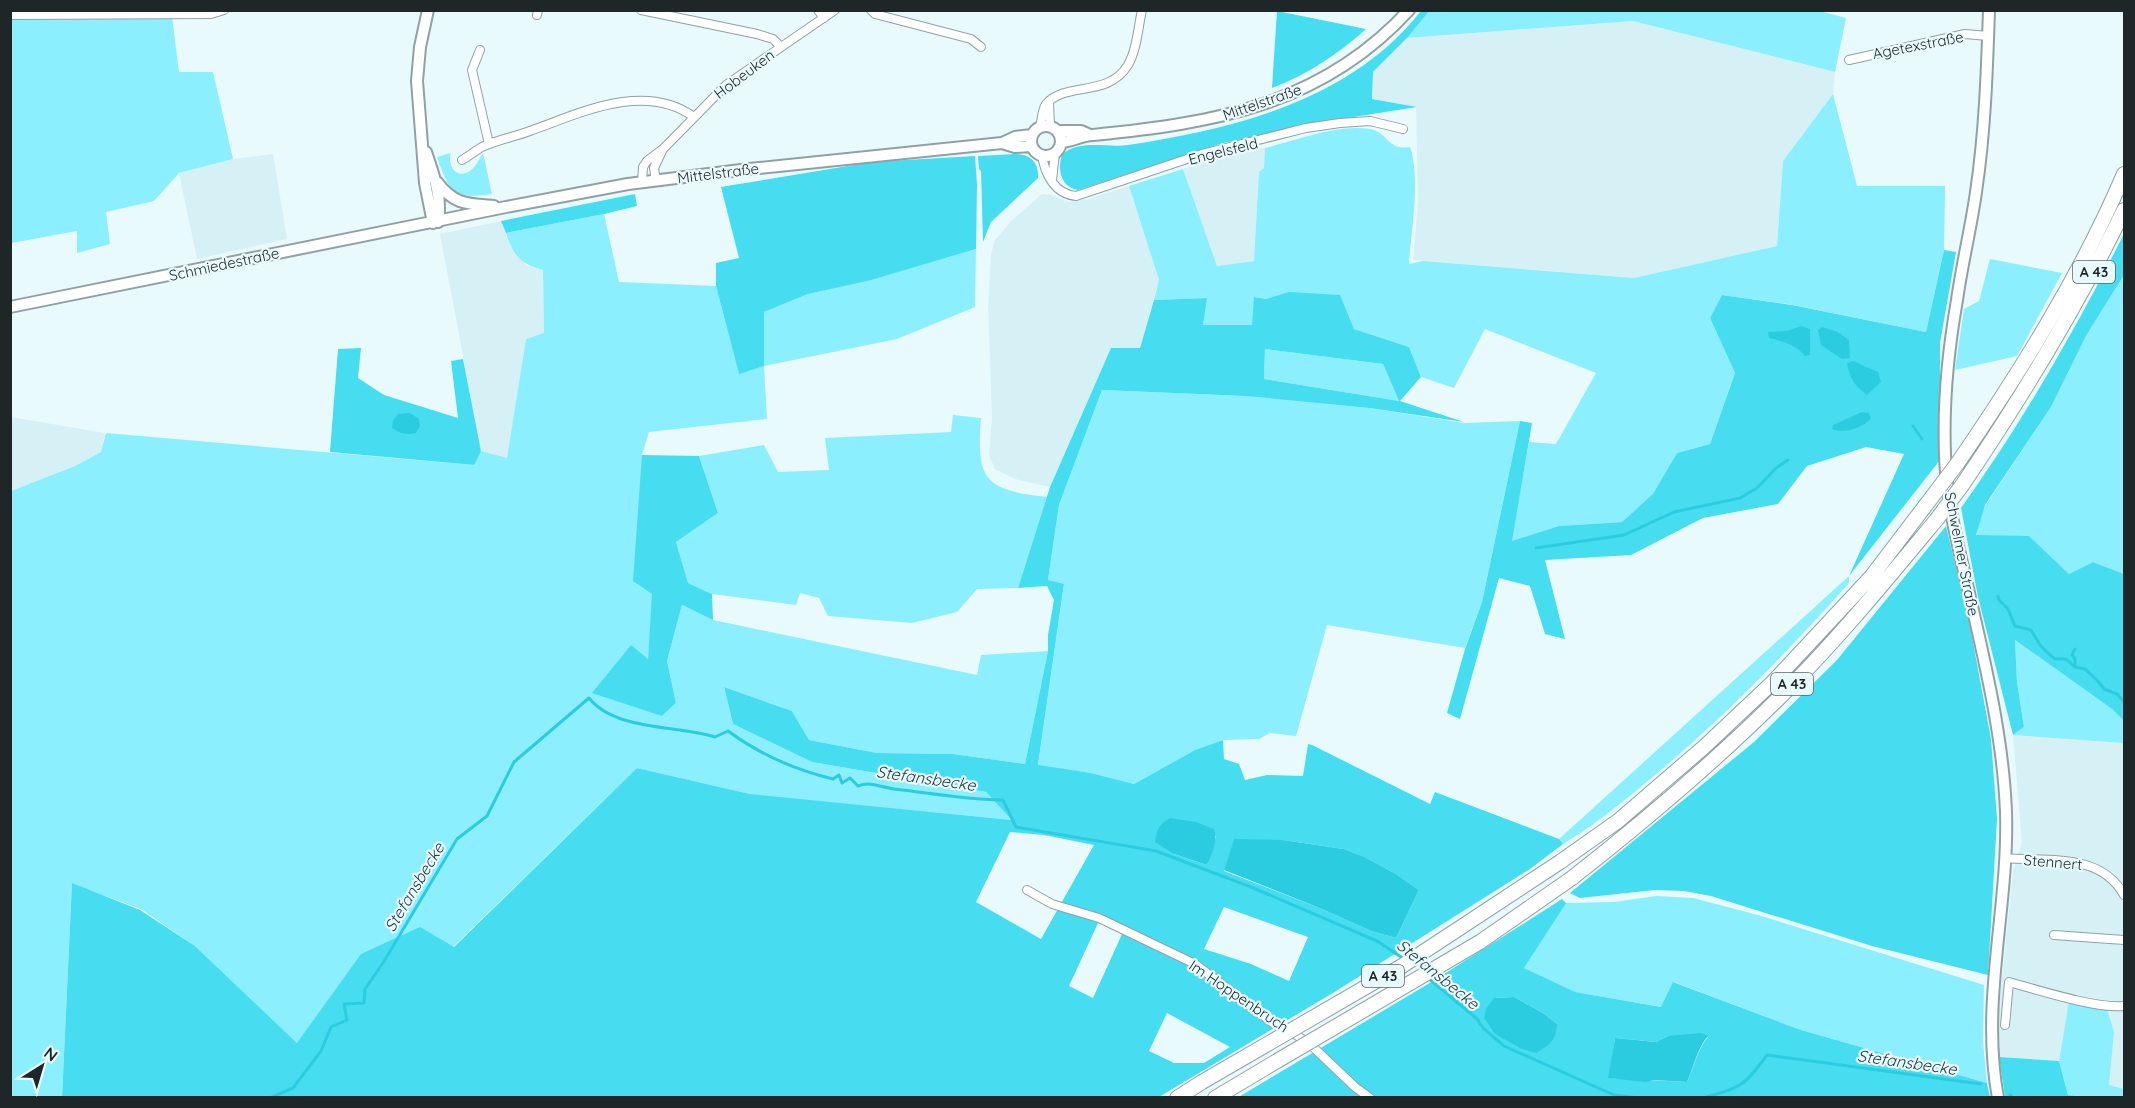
<svg xmlns="http://www.w3.org/2000/svg" width="2135" height="1108" viewBox="0 0 2135 1108" font-family="Quicksand,sans-serif">
<style>
.built{fill:#d6f1f6}
.green{fill:#8beffe}
.forest{fill:#46ddf1;fill-rule:evenodd}
.water{fill:#2ccce0}
.lines{fill:none;stroke-linecap:round;stroke-linejoin:round}
.stream{stroke:#2ccce0;stroke-width:3}
.street-casing{stroke:#91a1a3;stroke-width:10}
.secondary-casing{stroke:#91a1a3;stroke-width:14}
.highway-casing{stroke:#91a1a3;stroke-width:16}
.street{stroke:#fff;stroke-width:8}
.secondary{stroke:#fff;stroke-width:10}
.highway{stroke:#fff;stroke-width:14}
.highway-bridge-casing{stroke:#91a1a3;stroke-width:16;stroke-linecap:butt}
.highway-bridge{stroke:#fff;stroke-width:14}
.labels{text-anchor:middle;dominant-baseline:central;stroke-width:4.5;stroke-linejoin:round;paint-order:stroke}
.shield{fill:#e9fafd;stroke:#5c6667;stroke-width:1.5}
.shield-label{font-size:14px;font-weight:bold;fill:#1f2627}
.street-label{font-size:15px;fill:#1f2627;stroke:#e9fafd}
.water-label{font-size:16px;font-style:italic;fill:#233b3f;stroke:#e9fafd}
</style>
<rect width="100%" height="100%" fill="#e9fafd"/>
<path class="built" d="M1633,21L1835,72L1833,94L1783,161L1777,246L1634,278L1413,260L1418,201L1416,107L1373,99V72L1407,38Z
M1265,148L1264,168L1259,172L1254,261L1217,266L1183,169L1223,153L1247,149Z
M273,154L287,239L197,259L179,173L233,159Z
M1129,186L1159,280L1140,348L1111,349L1050,487L1015,479L995,469L989,455L992,418L988,306L991,254L995,240L1011,221L1042,194L1052,195L1068,202L1089,199Z
M501,221L511,248L527,266L543,269L544,333L526,339L507,459L481,451L440,234Z
M11,417L105,433L101,452L75,466L11,491Z
M2013,735L2123,743L2124,1089L2109,1085L2114,1032L2069,1002L2059,1061L1999,1057L1998,1019L2013,871L2022,843Z"/>
<path class="green" d="M1429,10H1816L1846,18L1835,72L1633,21L1407,38Z
M11,17H172L179,72H213L233,159L179,173L154,201L106,212L110,244L77,253V231L11,243Z
M1833,94L1857,186H1945L1944,250L1926,332L1788,304L1722,295L1710,318L1735,373L1710,444L1677,453L1654,494L1622,522L1559,526L1511,542L1529,442L1556,444L1596,373L1485,329L1454,388L1421,377L1409,347L1354,329L1289,293L1266,299L1255,297L1253,325H1203L1206,298L1154,300L1159,280L1129,186L1183,169L1217,266L1254,261L1259,172L1264,168L1265,148C1298,140 1336,124 1370,129C1389,133 1388,151 1410,147C1421,180 1411,230 1409,264L1423,261L1634,278L1777,246L1783,161Z
M451,153C447,164 455,179 468,172C475,169 479,159 483,153L492,194C454,200 449,192 437,157Z
M604,214L619,282L716,286L739,373L764,366V312L808,294L876,278L976,249L975,307L897,339L764,366L767,419L649,432L642,455L653,594L648,660L662,716L676,703L667,661L682,605L713,620L977,675L981,655L1048,651L1025,764L953,754L877,753L809,740L792,711L724,687L733,724L812,762L986,792L1013,820L754,795L637,768L453,947L419,928L297,1043L195,946L141,909L72,884L62,1097L11,1098V491L75,466L101,452L106,433L473,465L481,451L507,458L526,339L544,333L543,270C520,264 513,255 506,233Z
M1990,259L2062,273L2017,356L1955,370L1964,309L1979,301Z
M2124,275V574L2093,562L2069,574L2029,536H1976L1981,514L1985,506L2051,407L2086,336Z
M1265,349L1383,364L1399,401L1264,379Z
M1102,390L1245,396L1369,408L1464,423L1520,421L1482,602L1465,648L1327,625L1296,736L1270,733L1259,739L1223,740L1195,750L1134,784L1091,773L1038,766L1064,585L1048,580L1059,505Z
M953,415L981,418C976,481 985,490 1047,497L1018,588L977,589L957,612L912,623L828,616L819,598L800,593L796,605L712,594L688,583L676,542L718,513L699,456L764,445L778,472L829,470L825,438L951,432Z
M1849,576V583C1790,649 1729,712 1661,770C1630,796 1598,823 1563,844L1559,839Z
M2015,640L2112,709L2124,721V793L2123,743L2013,735L2024,727L2017,682Z
M1656,896L1693,898L1758,915L1984,985L1983,1042L1987,1083L1801,1030L1674,982L1662,1007L1574,992L1524,968L1565,903L1614,902Z
M2069,1001L2107,1009L2114,1032L2109,1085L2124,1089V1097L2082,1098L2068,1095L2059,1061Z"/>
<path class="forest" d="M1277,11L1366,29C1338,54 1307,75 1272,88Z
M1421,11H1429L1407,38L1373,72L1372,99L1417,107L1341,119L1223,143L1078,190C1061,187 1057,170 1062,155C1078,139 1108,148 1128,145C1235,129 1351,100 1421,11Z
M1015,154C1030,154 1039,162 1038,178L991,222L983,242L981,171L979,169L978,156Z
M975,156L977,184L976,249L871,280L808,294L764,312V366L739,374L716,286V263L739,258L721,187L872,162Z
M635,194L637,206L604,214L506,233L501,221Z
M2124,234V275L2086,336L2051,407L1985,505L1976,535L2029,536L2069,574L2093,562L2124,574V721L2112,709L2015,640L2017,682L2024,727L2013,735L1978,597L1961,508C2023,422 2076,328 2124,234Z
M1944,250L1956,252L1940,343V460L1849,576L1904,454L1866,447L1807,466L1778,504L1703,518L1631,555L1545,560L1565,639L1545,634L1530,586L1499,578L1460,719L1447,713L1465,649L1482,602L1520,421L1532,423L1512,541L1559,526L1622,522L1653,494L1677,453L1710,444L1735,373L1710,318L1722,295L1792,305L1926,332Z
M1289,292L1340,295L1354,329L1409,347L1421,377L1400,401L1464,422L1369,408L1245,396L1102,390L1059,505L1048,580L1064,584L1038,765L1091,773L1134,784L1195,750L1223,740L1224,759L1239,764L1245,780L1267,775L1303,776L1308,744L1312,745L1430,804L1435,792L1559,839L1563,844L1530,869L1336,991L1159,1097L62,1098L72,883L140,910L195,946L297,1043L361,954L420,927L454,947L637,768L750,794L1012,820L986,792L812,762L733,724L724,687L792,711L809,740L877,753L953,754L1025,764L1048,651V635L1054,600L1047,586L1018,588L1050,487L1111,348H1140L1154,300L1207,298L1203,325H1252L1254,297L1266,299ZM1265,349L1383,364L1399,401L1264,379ZM1010,832L1044,835L1094,845L1041,939L976,902ZM1216,836L1207,865L1174,854ZM1234,840H1283L1344,849L1365,857L1396,874L1419,890L1396,938L1371,931L1322,909L1224,871ZM1224,907L1308,937L1289,981L1251,964L1204,949ZM1099,921L1123,932L1093,998L1069,986ZM1167,1013L1230,1047L1204,1063H1174L1149,1051Z
M361,348L358,378L384,395L458,418L451,361L463,359L481,451L474,465L330,452L338,349Z
M642,455L699,456L718,513L676,542L688,583L712,594L713,620L682,605L667,661L676,703L662,716L592,693L631,645L648,659L652,594L633,581Z
M1946,526L1970,626L1991,739L1997,819L1988,975L1872,946L1711,896L1684,891L1655,890L1580,898L1570,893L1754,742L1837,660Z
M1562,899L1566,903L1524,968L1575,992L1661,1007L1673,982L1801,1030L1987,1083L1990,1097L1237,1098L1433,981ZM1514,997L1543,1013L1557,1024L1519,1048L1496,1034L1494,998ZM1668,1036L1708,1037C1697,1050 1694,1067 1687,1082L1609,1078L1615,1038L1656,1042Z
M1999,1057L2059,1061L2068,1095L2082,1097H2005Z"/>
<path class="water" d="M1801,326L1810,329V355L1805,356C1796,345 1782,341 1769,338L1768,332L1787,331Z
M1822,327L1838,332L1849,340L1850,358L1842,359L1821,345L1818,330Z
M1853,361L1878,372L1881,382L1867,395C1854,385 1850,379 1847,363Z
M1862,412L1869,413L1871,419C1861,428 1845,434 1832,429L1833,425Z
M410,413L419,419L420,426L416,433C406,435 401,434 392,428L393,421L398,414Z
M1170,818L1196,822L1214,829C1218,842 1212,853 1207,865L1174,854L1155,842C1157,829 1159,824 1170,818Z
M1234,839L1283,840L1344,849L1365,857L1396,874L1419,890L1396,938L1371,931L1322,909L1224,870Z
M1514,997L1543,1013L1557,1024C1556,1040 1550,1045 1536,1053L1519,1048L1495,1034L1484,1018L1486,1009L1494,998Z
M1701,1033L1708,1036C1697,1049 1694,1066 1687,1082L1653,1080L1646,1082L1608,1078L1615,1038L1656,1042L1668,1036Z"/>
<g class="lines">
<path class="stream" d="M1913,426L1922,439
M1536,548L1624,535L1674,512L1740,498L1757,488L1776,468L1788,460
M1998,596L1999,600L2008,609L2015,626L2031,630L2040,645L2049,654L2055,659H2066L2075,667L2085,669L2097,680L2104,689L2117,694L2124,702
M2075,667V659L2072,655L2075,649
M1428,978L1477,1019L1483,1028L1504,1046L1614,1095L1639,1098
M2010,1095L2013,1098
M270,1098L293,1088L321,1051L331,1027L347,1020L344,1004L364,1003L365,989L383,963L457,839L487,816L514,762L589,698C615,731 677,725 715,737L728,731C759,754 796,770 833,779L839,775L842,783L850,778L858,786C871,781 880,787 894,789C930,793 967,800 1003,800L1016,827L1156,851L1251,887L1377,941L1404,959
M1703,1098C1741,1087 1743,1088 1767,1055L1981,1084"/>
<g class="street-casing">
<path id="street" d="M641,10L757,34L773,39L781,47
M818,10L824,18
M871,10L875,14L971,39L981,47
M10,15L211,14L224,10
M537,15L538,10
M480,50L472,70L489,144
M1849,60L1965,34L1988,36
M1049,103L1050,126
M1040,127C1042,120 1042,110 1046,104C1067,81 1108,98 1128,65C1137,49 1138,28 1142,10
M1042,155C1045,175 1055,194 1076,196L1202,154L1306,128L1340,123L1370,121L1403,129
M462,160C469,156 475,151 482,147C496,140 514,137 530,131C580,113 645,81 694,117
M1052,180L1055,153
M656,181L654,168L662,151
M642,183L643,167L647,161L663,149L726,85L835,10
M2005,858C2048,862 2100,852 2124,895
M1027,890L1052,904L1099,918L1195,964L1273,1023L1292,1032L1313,1047L1355,1087L1370,1098
M2054,935L2124,940
M2005,1025L2009,982C2038,990 2097,1009 2124,1006"/>
</g>
<g class="secondary-casing">
<path id="secondary" d="M428,10L420,47L417,81L425,183L433,223
M1989,10C1987,71 1985,132 1976,192C1971,228 1962,264 1957,300C1948,351 1943,402 1945,454C1946,498 1957,542 1967,584C1984,659 2003,735 2006,812C2009,908 1980,1001 1998,1098
M1031 141a15 15 0 1 1 30 0a15 15 0 1 1-30 0Z
M1057,131H1081L1090,135
M1062,142C1073,141 1083,135 1093,135C1215,123 1322,105 1409,10
M1002,143L1015,137L1032,135
M426,152C434,176 442,196 438,222
M437,182C454,205 468,204 494,206
M10,307L506,207L628,184L749,169L1002,143L1015,147L1032,146"/>
</g>
<g class="highway-casing">
<path id="highway" d="M1957,464C2020,372 2080,277 2124,174
M1963,484C2024,394 2077,307 2124,210
M1560,862L1618,821L1704,747L1773,682L1871,577L1932,497
M1572,878C1646,820 1718,759 1784,693C1839,638 1888,578 1937,519
M1177,1098L1202,1082
M1215,1098L1277,1061"/>
</g>
<use href="#street" class="street"/>
<use href="#secondary" class="secondary"/>
<use href="#highway" class="highway"/>
<g class="highway-bridge-casing">
<path id="highway-bridge" d="M1932,497L1957,464
M1937,519L1963,484
M1277,1061L1480,942L1572,878
M1202,1082L1402,966L1560,862"/>
</g>
<use href="#highway-bridge" class="highway-bridge"/>
</g>
<g class="labels">
<g class="shield">
<rect x="2073" y="261" width="42" height="22" rx="4.5"/>
<rect x="1771" y="673" width="42" height="22" rx="4.5"/>
<rect x="1362" y="965" width="42" height="22" rx="4.5"/>
</g>
<g class="shield-label">
<text x="2094" y="272">A 43</text>
<text x="1792" y="684">A 43</text>
<text x="1383" y="976">A 43</text>
</g>
<g class="street-label">
<text transform="translate(1918 45) rotate(-11)">Agetexstraße</text>
<text transform="translate(744 74) rotate(-37)">Hobeuken</text>
<text transform="translate(1262 102) rotate(-19)">Mittelstraße</text>
<text transform="translate(1223 151) rotate(-14)">Engelsfeld</text>
<text transform="translate(718 173) rotate(-7)">Mittelstraße</text>
<text transform="translate(224 264) rotate(-12)">Schmiedestraße</text>
<text transform="translate(1962 554) rotate(79)">Schwelmer Straße</text>
<text transform="translate(2053 862) rotate(5)">Stennert</text>
<text transform="translate(1239 996) rotate(34)">Im Hoppenbruch</text>
</g>
<g class="water-label">
<text transform="translate(926 778) rotate(8)">Stefansbecke</text>
<text transform="translate(414 887) rotate(-59)">Stefansbecke</text>
<text transform="translate(1438 974) rotate(39)">Stefansbecke</text>
<text transform="translate(1907 1062) rotate(8)">Stefansbecke</text>
</g>
</g>
<rect width="2135" height="1108" fill="none" stroke="#1f2627" stroke-width="24"/>
<g transform="translate(42 1066) rotate(37)" stroke="#e9fafd" stroke-width="4.5" paint-order="stroke">
<path d="M0-4.5L10 22L0 15L-10 22Z" fill="#1f2627"/>
<text y="-9" font-size="16" font-weight="bold" text-anchor="middle" fill="#1f2627">N</text>
</g>
</svg>
